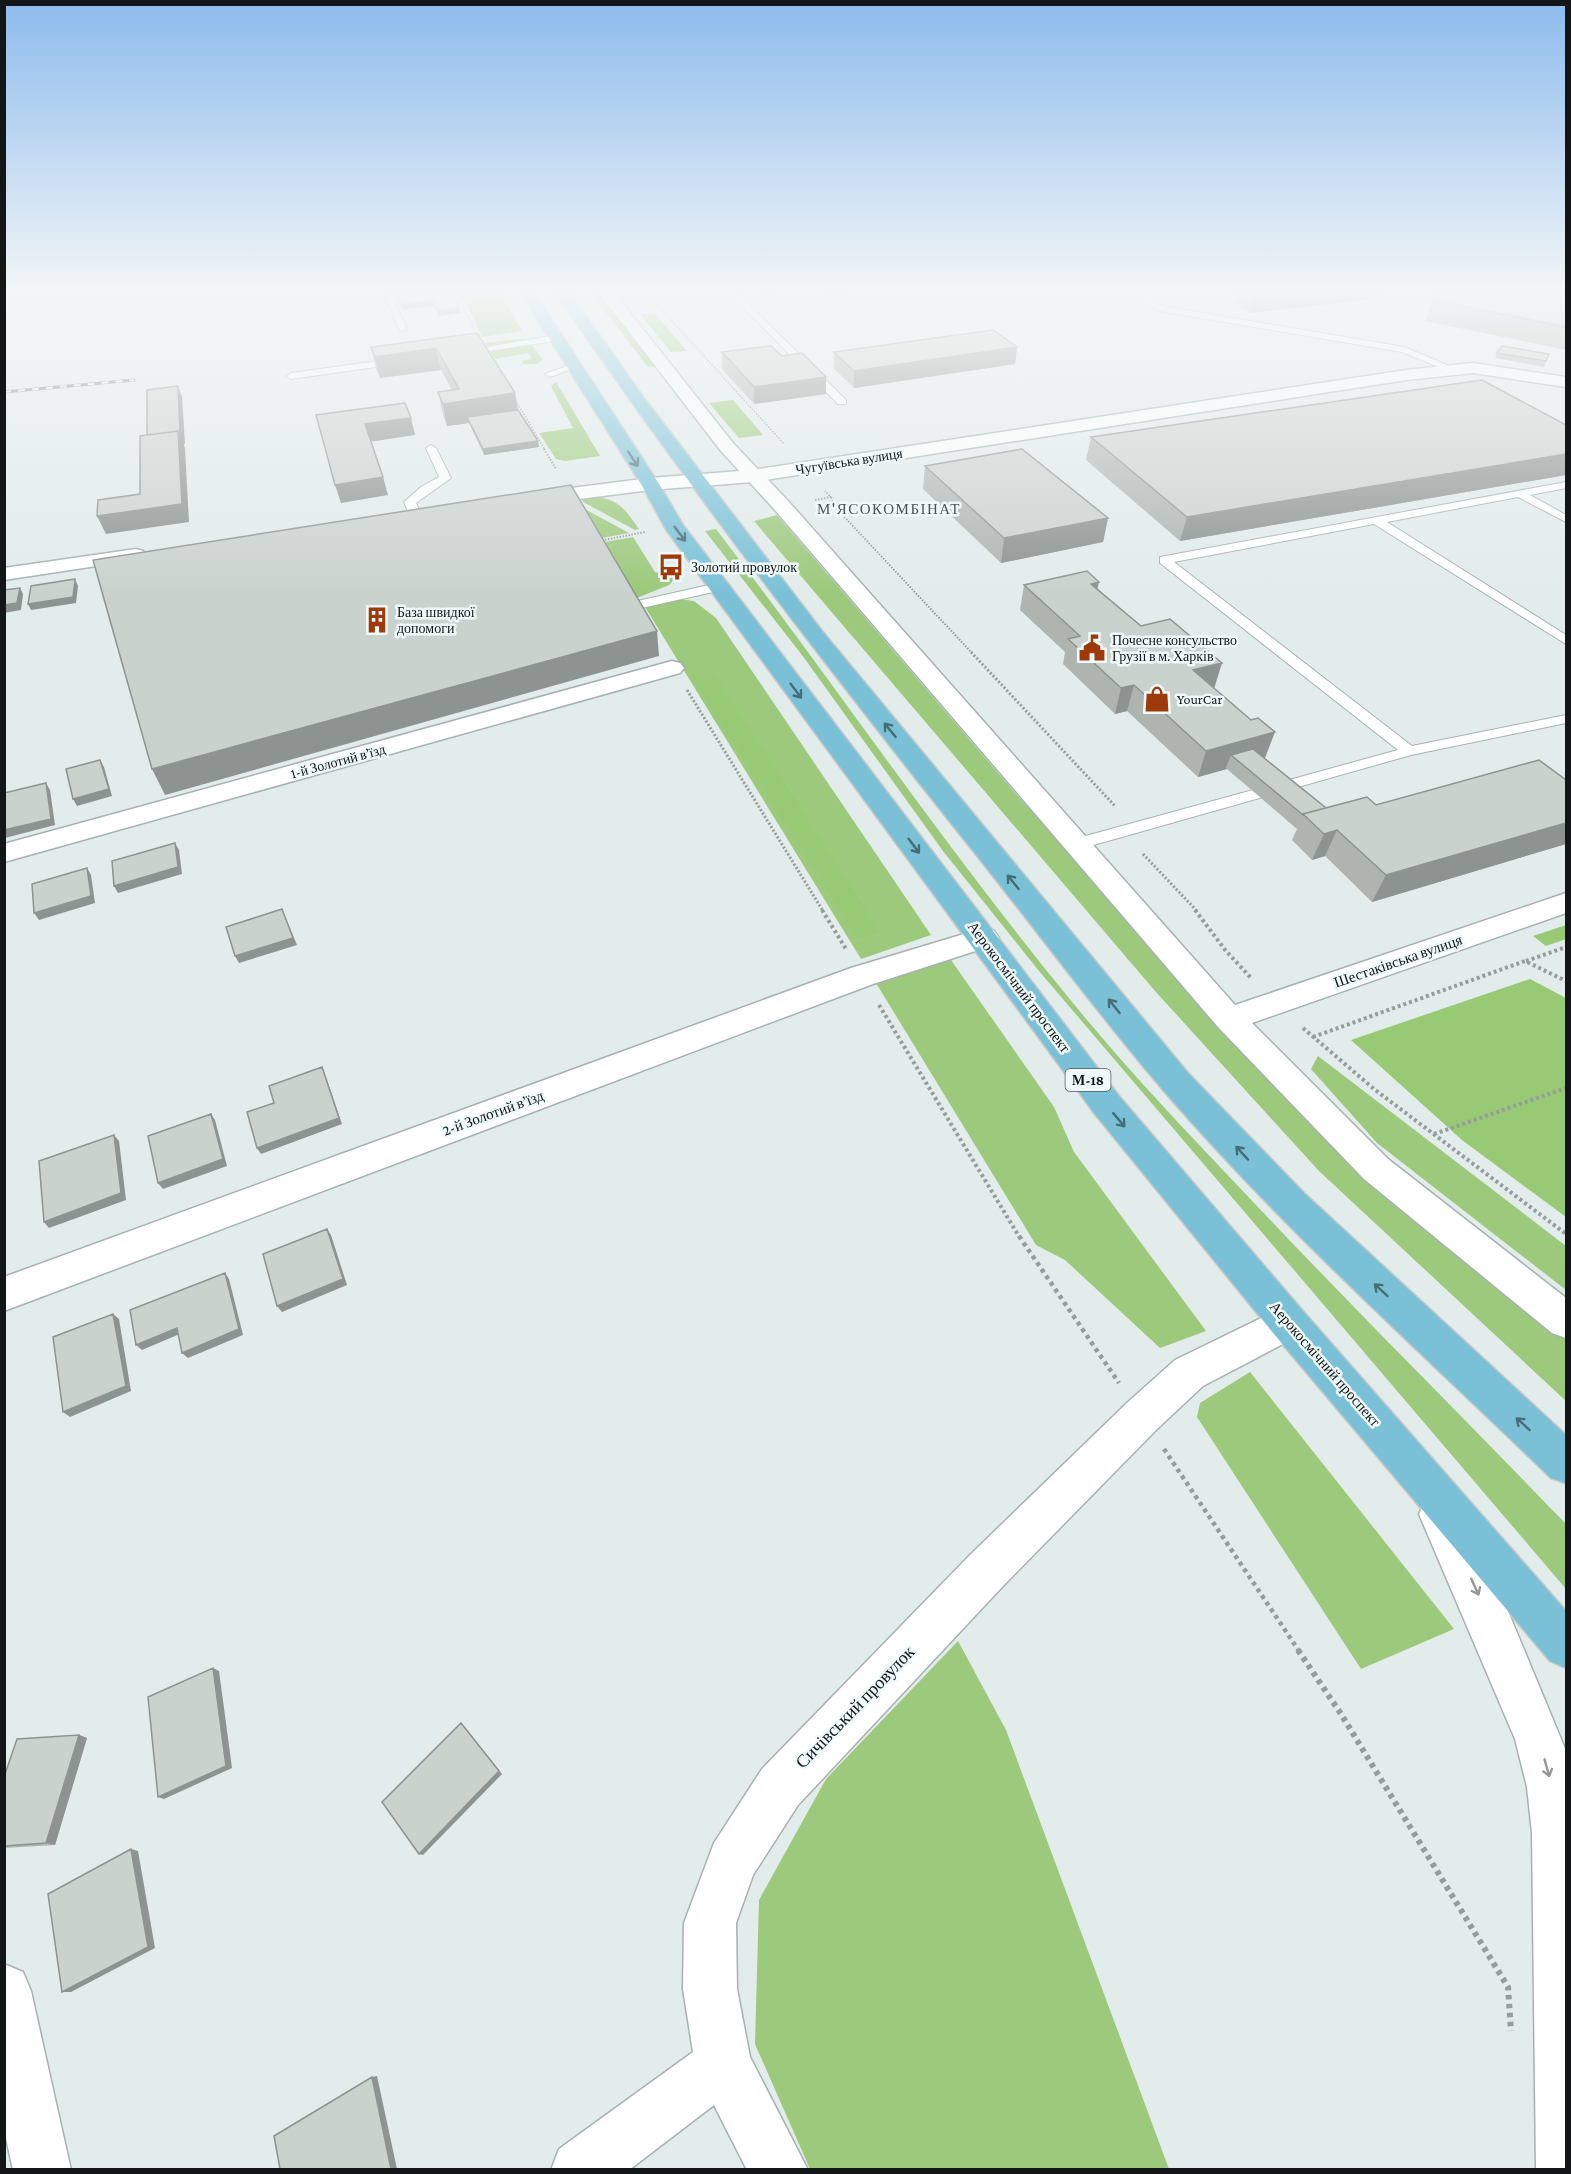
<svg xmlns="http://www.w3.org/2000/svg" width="1571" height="2174" viewBox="0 0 1571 2174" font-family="'Crimson Pro',serif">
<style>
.green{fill:#9cc97b}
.forest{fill:#98c974}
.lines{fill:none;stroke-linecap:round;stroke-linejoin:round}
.lane-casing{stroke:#a8b1b1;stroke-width:2}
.street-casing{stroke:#a8b1b1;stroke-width:3}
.secondary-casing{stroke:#a8b1b1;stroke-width:3}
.primary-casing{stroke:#c6c7c7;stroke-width:3}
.path-far5{stroke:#959d9c;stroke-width:1.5;stroke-dasharray:1.5 1.5;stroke-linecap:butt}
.path-far4{stroke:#959d9c;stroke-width:2;stroke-dasharray:1.5 1.5;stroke-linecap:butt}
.path-far3{stroke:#959d9c;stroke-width:3;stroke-dasharray:2 2;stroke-linecap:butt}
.path-far2{stroke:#959d9c;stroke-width:4;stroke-dasharray:3 3;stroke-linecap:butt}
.path-far1{stroke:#959d9c;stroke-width:4.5;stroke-dasharray:4 4;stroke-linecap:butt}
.path{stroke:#959d9c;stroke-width:6;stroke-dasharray:4.5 4.5;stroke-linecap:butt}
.lane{fill:#fff;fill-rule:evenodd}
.street{fill:#fff;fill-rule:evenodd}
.secondary{fill:#fff;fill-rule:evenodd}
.primary{fill:#7ac1d7;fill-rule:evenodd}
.rail-casing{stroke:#7a8180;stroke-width:3}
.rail{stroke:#eff9f9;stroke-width:2;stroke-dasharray:7;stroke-linecap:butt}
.wall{fill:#aeb5b1}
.shaded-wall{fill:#8d9390}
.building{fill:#cad2ce;stroke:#8d9390;stroke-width:1.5}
.oneway{stroke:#466c76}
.oneway2{stroke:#959696}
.labels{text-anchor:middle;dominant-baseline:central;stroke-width:5;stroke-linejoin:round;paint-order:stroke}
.far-street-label{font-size:14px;fill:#131616;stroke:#eff9f9}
.far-poi-label{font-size:14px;fill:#131616;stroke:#eff9f9;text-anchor:start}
.shield{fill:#eff9f9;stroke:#555a5a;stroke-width:1.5}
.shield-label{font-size:14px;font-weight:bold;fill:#131616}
.far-quarter-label{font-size:15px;letter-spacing:1.5px;fill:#4c5454;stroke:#eff9f9}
.street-label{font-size:15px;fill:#131616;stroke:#eff9f9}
.near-street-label{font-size:18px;fill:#131616;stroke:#eff9f9}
</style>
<rect width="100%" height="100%" fill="#e2eceb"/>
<path class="green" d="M498,289L522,331L482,337L460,290Z
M588,289H598L659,366L648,367Z
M517,339L528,340L543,360L536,364H523L522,361L532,359L528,353L495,359L485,343Z
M556,382L600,456L565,461L556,459L539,433L573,428L551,386Z
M581,497C615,496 621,503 639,529L635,530L583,502Z
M583,508L629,533L602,538Z
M777,515L1016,794L1364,1175L1566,1339V1401L1319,1171L1155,991L754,521Z
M716,529C836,686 947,850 1073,1003C1125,1067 1183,1128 1240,1188C1347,1302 1458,1412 1566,1524V1589L1039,971L943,851L802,655L705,531Z
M633,537L655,572L676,578L669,585L637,598L605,542Z
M677,599L694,601L716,618L931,935L861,959L645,607Z
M951,960L1054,1107L1074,1152L1206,1331L1160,1348L1065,1260L1036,1245L876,983Z
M1318,1056L1566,1246V1290L1377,1143L1311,1069Z
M1250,1372L1454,1629L1361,1669L1197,1417L1200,1403Z
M958,1641L1006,1730L1169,2169H810L755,2044L759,1900L826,1779Z"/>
<path class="forest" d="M654,313L687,351L671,352L640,314Z
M733,400L763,435L739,438L709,403Z
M691,675H715L880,932L858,939Z
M1566,925V939L1546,946L1533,936Z
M1530,979L1566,998V1217L1462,1140L1351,1040Z"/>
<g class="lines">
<g class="lane-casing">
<path id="lane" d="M430,289H455L393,299L407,329L400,331L385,295Z
M764,289H773L775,292L743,299L846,400V404H838L733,297Z
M1132,289H1140L1144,295L1162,306L1404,347L1459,370L1451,372L1402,352L1159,311L1138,299Z
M557,335L560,336V340L462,355L457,352Z
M400,358L405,361L403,363L291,379L286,376L291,373Z
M572,364L580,366L550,377L545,374Z
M431,445L436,448L451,478L416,503L422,516L416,519L410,516L404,502L421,487L439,477L426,448Z
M1566,482V488L1530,495L1566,515V522L1518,497L1387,522L1566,635V644L1374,524L1174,562L1412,746L1566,715V723L1411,755L1083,848H1071L1069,844L1071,840L1398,750L1160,563V557Z
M718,583L724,587L722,590L615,614L609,610L615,606Z"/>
</g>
<g class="street-casing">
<path id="street" d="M596,289H611L733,443L789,502L1235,1005L1566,893V913L1252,1023L1388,1159L1566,1298V1338L1552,1333L1364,1179L1218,1027L775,510L721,451Z
M672,661L680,663L684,668L680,673L4,862V844Z
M984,928L994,931L999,938L994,945L873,984L4,1311V1277L851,968Z
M1288,1305L1302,1310L1307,1322L1302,1334L1203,1386L1156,1430L1002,1587L798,1805L753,1875L736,1923L737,1989L750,2057L808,2170H747L714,2105L629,2170H551L559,2149L693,2052L683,1989L684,1923L714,1843L762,1769L970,1555L1128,1402L1175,1360Z
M4,1964L23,1972L31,1991L71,2170H13L4,2129Z"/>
</g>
<g class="secondary-casing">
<path id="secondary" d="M1473,363L1566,377V387L1473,373L1406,380L753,482L650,490L532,505L522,499L532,493L650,478L753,470L1406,370Z
M136,549L143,551L146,555L143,559L4,580V568Z
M1441,1492L1456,1499L1493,1575L1566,1751V2170H1536L1532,1833L1527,1787L1515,1739L1419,1514L1426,1499Z"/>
</g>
<g class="primary-casing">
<path id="primary" d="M518,289H532L659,484L683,525L1119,1096L1302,1310L1566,1611V1668L1550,1661L1274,1334L1095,1114L667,531L641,484Z
M553,289H567L644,398L822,631L1188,1073L1304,1193L1566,1435V1483L1551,1478C1420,1351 1283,1229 1164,1091C1098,1014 1038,932 974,852C828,669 685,483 553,289Z"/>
</g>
<path class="path-far5" d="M643,289L784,444
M463,306L474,329
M516,401L545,450"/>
<path class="path-far4" d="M544,449L556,469
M831,497L835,507L973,654
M815,500L831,497L825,491
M599,541L645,532"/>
<path class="path-far3" d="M971,652L1115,806
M687,690L823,911
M1143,854L1197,911"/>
<path class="path-far2" d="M822,910L846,949
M1195,910L1226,951L1252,979
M1526,961L1566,947
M879,1005L1020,1238
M1303,1028L1374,1089L1566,1234
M1313,1037L1525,961L1566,981
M1434,1134L1566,1088"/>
<path class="path-far1" d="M1019,1236L1119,1383
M1164,1449L1299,1651"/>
<path class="path" d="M1298,1650L1341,1714L1508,1987L1511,2031"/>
<use href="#lane" class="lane"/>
<use href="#street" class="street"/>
<use href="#secondary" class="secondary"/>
<use href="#primary" class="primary"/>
<g class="rail-casing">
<path id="rail" d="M4,392L134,380"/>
</g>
<use href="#rail" class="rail"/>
</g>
<path class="wall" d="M424,289L460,313L439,316L434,306L402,310L396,292Z
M822,289H872L829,295Z
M1238,289H1382L1379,298L1250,313L1234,303Z
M1566,289V350L1425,321L1433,300Z
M477,333L518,410L538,441L539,447L484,455L469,423L447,426L443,415L438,392L452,390L441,370L380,378L376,369L371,347Z
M1017,347L1015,364L854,388L834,369V352Z
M722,352L782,356L826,377V394L754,404L722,369Z
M1497,353L1549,354L1544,367L1495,358Z
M1566,425V475L1180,541L1086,460L1091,437Z
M925,466L1108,518L1103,542L1001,563L923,489Z
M1024,585L1097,589L1214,688L1265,759L1325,808L1376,805L1566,780V844L1372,902L1325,856L1312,860L1292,840L1297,829L1227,769L1198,777L1127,711L1115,714L1063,664L1065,652L1020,610Z
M79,1735L87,1738L55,1845L4,1848V1777Z"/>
<path class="shaded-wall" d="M650,289H664L650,291Z
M829,289H872L829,295Z
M1325,289H1382L1379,298L1250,313L1254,297Z
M433,301L434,306L402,310L401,304Z
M459,308L460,313L439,316L438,310Z
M1017,347L1015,364L854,388V371Z
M436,348L441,370L380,378L375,357Z
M826,377V394L754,404V387Z
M178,386L182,397L185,444H184L185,449L189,522L106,534L97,516L182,504L179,445Z
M515,393L519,415L467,417L469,423L447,426L443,404Z
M411,418L415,435L369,442L365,424Z
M538,441L539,447L484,455L483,449Z
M1566,454V475L1180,541L1187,517Z
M383,477L388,495L341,503L335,485Z
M1108,518L1103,542L1001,563L1004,538Z
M75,579L78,586L76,603L31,610L28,604Z
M1099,582L1093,607L1091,584Z
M20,588L23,594L21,610L4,613V605Z
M657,631L659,656L165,795L152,769Z
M1222,663L1214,689L1193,670Z
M1134,685L1127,711L1115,714L1121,688Z
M1275,732L1265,758L1243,765L1231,755L1226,768L1227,769L1198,777L1206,751Z
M100,760L104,767L112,796L77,806L73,799Z
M46,783L50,790L55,825L5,838L4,830Z
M1566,823V844L1372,902L1386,875Z
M1337,830L1325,856L1312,860L1324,834Z
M175,843L179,850L182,874L118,893L114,886Z
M87,868L91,875L95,903L39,920L34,913Z
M282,909L297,945L239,963L235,956Z
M322,1067L325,1074L342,1124L261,1154L257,1148Z
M211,1114L215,1120L227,1166L163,1189L158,1183Z
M114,1135L119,1141L126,1200L49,1228L44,1222Z
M327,1229L331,1235L347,1285L282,1312L277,1306Z
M225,1273L229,1279L243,1335L188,1358L182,1353Z
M113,1314L119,1319L131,1391L70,1417L63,1412Z
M177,1328L182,1333L142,1350L136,1345Z
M213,1668L219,1671L232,1768L164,1799L158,1797Z
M461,1723L464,1726L502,1774L423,1855L419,1854Z
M79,1735L87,1738L55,1845L46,1843Z
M131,1849L138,1851L155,1948L71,1992H62Z
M377,2076L397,2169H391L372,2077Z"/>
<path class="building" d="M424,289H450L459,308L438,310L433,301L401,304L396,292Z
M1241,289H1325L1254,297Z
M1445,289H1566V327L1433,300Z
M993,330L1017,347L854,371L834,352Z
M477,333L515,393L443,404L438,392L459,389L436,348L375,357L371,347Z
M771,346L782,356L802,353L826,377L754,387L722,352Z
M1502,346L1549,354L1546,361L1497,353Z
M1482,380L1566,425V454L1187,517L1091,437Z
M178,386L180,432L178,433V431L147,435V390Z
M405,403L411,418L365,424L383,477L335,485L316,415Z
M518,410L538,441L483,449L467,417Z
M178,431L182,504L97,516L98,500L140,494V436Z
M1022,449L1108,518L1004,538L925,466Z
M571,485L657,631L152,769L93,560Z
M1087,571L1099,582L1091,584L1141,626L1170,619L1222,663L1193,670L1251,720L1258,718L1275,732L1206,751L1134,685L1121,688L1068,639L1080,636L1024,585Z
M75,579L73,597L28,604L31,586Z
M20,588L17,603L4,605V590Z
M1253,749L1326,808L1303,814V815L1231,755Z
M100,760L109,789L73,799L66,769Z
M1539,760L1566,780V823L1386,875L1337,830L1324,834L1303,814L1367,797L1376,805Z
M46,783L51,819L4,830V793Z
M175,843L178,867L114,886L112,861Z
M87,868L91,896L34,913L32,884Z
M282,909L293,938L235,956L226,927Z
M322,1067L339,1118L257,1148L247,1112L274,1103L269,1086Z
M211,1114L223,1159L158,1183L148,1136Z
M114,1135L121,1193L44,1222L39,1161Z
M327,1229L343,1279L277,1306L263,1254Z
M225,1273L239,1329L182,1353L177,1328L136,1345L130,1310Z
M113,1314L126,1386L63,1412L53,1337Z
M213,1668L226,1766L158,1797L148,1697Z
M461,1723L499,1771L419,1854L382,1802Z
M79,1735L46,1843L4,1846V1777L17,1739Z
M131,1849L148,1947L62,1992L48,1894Z
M372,2077L391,2169H280L274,2136Z"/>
<defs><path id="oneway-shaft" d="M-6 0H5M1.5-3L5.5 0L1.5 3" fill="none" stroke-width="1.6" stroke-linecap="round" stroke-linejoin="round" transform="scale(1.5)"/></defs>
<g class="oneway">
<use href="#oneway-shaft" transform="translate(633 459) rotate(57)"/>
<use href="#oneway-shaft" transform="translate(680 534) rotate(53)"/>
<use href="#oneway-shaft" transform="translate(796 691) rotate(53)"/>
<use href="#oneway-shaft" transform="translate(890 730) rotate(-129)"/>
<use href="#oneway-shaft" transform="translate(914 846) rotate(53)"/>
<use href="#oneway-shaft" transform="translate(1013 882) rotate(-129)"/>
<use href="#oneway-shaft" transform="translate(1114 1006) rotate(-129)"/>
<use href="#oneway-shaft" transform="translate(1119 1120) rotate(50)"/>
<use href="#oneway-shaft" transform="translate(1242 1153) rotate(-133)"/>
<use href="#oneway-shaft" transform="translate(1381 1290) rotate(-137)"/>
<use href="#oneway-shaft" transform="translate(1523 1424) rotate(-138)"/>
</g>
<g class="oneway2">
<use href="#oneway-shaft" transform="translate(1475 1587) rotate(65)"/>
<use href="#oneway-shaft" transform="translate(1547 1768) rotate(74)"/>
</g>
<linearGradient id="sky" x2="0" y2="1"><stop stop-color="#8dbbed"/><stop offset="0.49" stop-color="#f2f6f6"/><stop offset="1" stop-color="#f2f6f6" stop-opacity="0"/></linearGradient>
<rect width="1571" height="594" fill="url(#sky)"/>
<defs>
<g id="bus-bare" transform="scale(2.07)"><path d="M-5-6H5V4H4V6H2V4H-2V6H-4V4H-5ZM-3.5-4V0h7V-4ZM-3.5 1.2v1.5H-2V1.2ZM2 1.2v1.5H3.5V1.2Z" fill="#9e3909" stroke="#eff9f9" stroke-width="2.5" paint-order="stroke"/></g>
<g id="building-bare" transform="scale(2.07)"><path d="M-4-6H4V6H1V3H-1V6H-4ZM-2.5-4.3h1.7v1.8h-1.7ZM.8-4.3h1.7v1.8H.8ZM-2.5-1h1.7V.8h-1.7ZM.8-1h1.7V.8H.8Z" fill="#9e3909" stroke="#eff9f9" stroke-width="2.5" paint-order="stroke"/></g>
<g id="civic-bare" transform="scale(2.07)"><path d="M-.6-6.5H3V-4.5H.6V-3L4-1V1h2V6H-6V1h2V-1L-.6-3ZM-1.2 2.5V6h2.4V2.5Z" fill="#9e3909" stroke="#eff9f9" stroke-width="2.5" paint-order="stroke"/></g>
<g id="shop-bare" transform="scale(2.07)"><path d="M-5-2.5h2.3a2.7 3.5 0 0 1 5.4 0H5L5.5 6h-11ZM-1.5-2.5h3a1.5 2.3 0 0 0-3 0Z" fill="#9e3909" stroke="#eff9f9" stroke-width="2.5" paint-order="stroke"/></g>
</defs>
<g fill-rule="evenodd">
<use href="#bus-bare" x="671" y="567"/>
<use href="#building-bare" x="377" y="620"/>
<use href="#civic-bare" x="1092" y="648"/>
<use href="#shop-bare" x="1157" y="699"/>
</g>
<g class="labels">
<g class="far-street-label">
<text transform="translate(849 461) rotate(-9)">Чугуївська вулиця</text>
<text transform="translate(338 761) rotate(-15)">1-й Золотий в’їзд</text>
</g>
<g class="far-poi-label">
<text x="691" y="567">Золотий провулок</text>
<text x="397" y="612">База швидкої<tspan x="397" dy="16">допомоги</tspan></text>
<text x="1112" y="640">Почесне консульство<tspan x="1112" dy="16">Грузії в м. Харків</tspan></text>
<text x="1177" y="699">YourCar</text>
</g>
<rect class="shield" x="1065.5" y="1069" width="45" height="22" rx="4.5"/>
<g class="shield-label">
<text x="1088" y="1080">М-18</text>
</g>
<g class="far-quarter-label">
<text x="889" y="509">М'ЯСОКОМБІНАТ</text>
</g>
<g class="street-label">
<text transform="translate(1398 961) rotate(-19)">Шестаківська вулиця</text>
<text transform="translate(1019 987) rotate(53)">Аерокосмічний проспект</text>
<text transform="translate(493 1113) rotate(-20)">2-й Золотий в’їзд</text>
<text transform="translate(1325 1364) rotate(49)">Аерокосмічний проспект</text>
</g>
<g class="near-street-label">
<text transform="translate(855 1707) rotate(-46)">Сичівський провулок</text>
</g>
</g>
<rect width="1571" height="2174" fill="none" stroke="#131616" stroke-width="12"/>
</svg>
